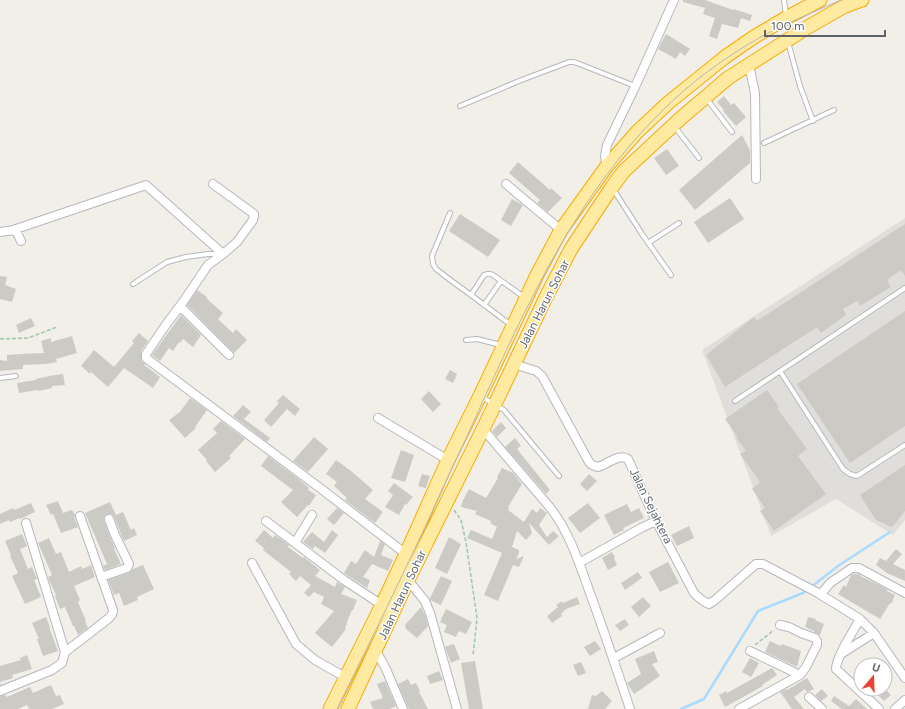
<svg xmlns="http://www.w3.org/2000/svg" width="905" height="709" viewBox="0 0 905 709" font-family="Figtree,sans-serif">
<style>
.industrial{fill:#e0deda}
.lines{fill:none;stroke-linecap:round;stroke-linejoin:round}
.stream{stroke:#aadaff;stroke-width:2.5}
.building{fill:#cccac5}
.service-casing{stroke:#b5b8bc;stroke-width:6}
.minor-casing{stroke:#b5b8bc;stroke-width:10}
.trunk-casing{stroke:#f9ab00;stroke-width:15}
.path{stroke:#9cc7a9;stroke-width:1.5;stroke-dasharray:4 2;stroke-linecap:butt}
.service{stroke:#fff;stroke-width:4}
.minor{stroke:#fff;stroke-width:8}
.trunk{stroke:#feeaa1;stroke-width:13}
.tram{stroke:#b6b7b8;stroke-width:1}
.labels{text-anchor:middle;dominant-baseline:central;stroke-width:3;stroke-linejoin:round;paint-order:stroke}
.street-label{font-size:12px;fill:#5f6368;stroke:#fff}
</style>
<rect width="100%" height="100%" fill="#f1efe8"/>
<path class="industrial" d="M905,218V520L893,535L836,499L771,536L702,350Z"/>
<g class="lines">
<path class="stream" d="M811,587L838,566L890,532
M681,709L704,699L758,611L803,593L807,590"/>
</g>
<path class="building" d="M683,0H705L733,10V9L752,15L750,21L741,18L738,28L722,24L717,39L709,36L715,18L703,14L705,8L683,2Z
M666,34L690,49L685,56L680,52L676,59L658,49Z
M724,96L731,105L734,103L746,117L736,126L723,111L724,110L717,102Z
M742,135L750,150V163L695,210L679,190Z
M667,149L679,166L666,175L654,158Z
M518,162L550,190L551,188L562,198L548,212L537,203L540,200L509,173Z
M730,198L744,219L708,243L694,222Z
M512,199L523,205L511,226L501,220Z
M460,214L500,240L488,257L449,231Z
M905,224V276L901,270L887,280L891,287L860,306L857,301L843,309L846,315L821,333L817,327L725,387L706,355L754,317L757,321Z
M0,276L7,277L5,285L16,289L12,302L0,299Z
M197,290L207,297L206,298L223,313L218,319L233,333L236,329L247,340L234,353L187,305Z
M905,311V426L850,463L797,384Z
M181,315L201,335L193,347L183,339L180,343L179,342L173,351L169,348L160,361L152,355Z
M31,318L35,326L19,333L16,325Z
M139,333L148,341L141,351V360L145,364L144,365L160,377L153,388L124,368L108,387L91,372L90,374L81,366L94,350L114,367L134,343L132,341Z
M72,336L77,353L56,359L57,362L47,364L23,365V369L0,371V360L7,361V355L22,354L44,353L41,341L51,338V342Z
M450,370L457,374L453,383L445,379Z
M63,374L65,385L52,386V388L39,391L38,390L19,393L17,383L36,380V379L49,376Z
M767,390L779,407L777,408L807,449L798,456L826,494L774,531L760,511L765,508L752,489L760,482L740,454L746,451L736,437L737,436L725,419Z
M429,391L441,404L433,412L421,399Z
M283,395L300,409L295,416L287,409L271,427L264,420L279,403L277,401Z
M190,398L207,410L195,427L196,428L185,438L169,420L180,412Z
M243,405L251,412L244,419L270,438L267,442L233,416Z
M221,421L245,439L229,456L231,458L215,472L206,461L207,460L198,450L217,433L213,429Z
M501,422L506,428L497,437L492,431Z
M314,437L328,449L308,472L293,461Z
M515,438L521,446L517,449L550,490L546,494L505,447Z
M401,450L414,455L405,482L391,478Z
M268,456L300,480L301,481L309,488L308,490L316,495L309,506L308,505L297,517L281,502L293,490L261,466Z
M336,460L351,471L373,490L365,499L383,512L375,523L345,500L347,498L334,486L337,482L326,474Z
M905,465V511L892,527L876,520L860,495Z
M502,468L513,473L522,484L508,507L509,508L508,510L524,522L532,509L537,513L540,508L547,513L539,525L547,537L553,531L559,536L549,545L529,523L532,533L526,540L517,531L512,547L519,550V553L516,559L524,556L519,567L513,565L498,601L484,595L502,553L467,538L471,530L492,539L497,527L490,523L491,521L475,514L477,511L461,507L463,500L469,489L486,498L498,478L497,477Z
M422,474L430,476L426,488L418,486Z
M589,474L597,481L587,491L580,484Z
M394,483L413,497L406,505L405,504L399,515L385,507L393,495L388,491Z
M58,501L63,513L72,510L75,515V517H74L78,527L61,533L53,514L51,515L46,505Z
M110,502L116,515L123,512L131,530L134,528L137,535L124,541L113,515L110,514L105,515L104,518V521L115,549H114L121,564L105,570L103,566L107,564L85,513Z
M31,503L35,512L20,519L19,518L10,522L9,520L0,524V514L13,508L14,510Z
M588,503L600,518L580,533L568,518Z
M627,504L631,512L639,508L644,518L623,528L624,530L614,535L604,515Z
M337,508L344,513L334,525L327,519Z
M689,526L694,538L677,546L671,535Z
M264,530L273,538L275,535L289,545L288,547L303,558L304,557L320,570L315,576L335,587L337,582L345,587L341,594L357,600L353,610H352L348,619L345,629H346L332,647L315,633L334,611L321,604L324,597L314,592L309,597L304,593L311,585L300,576L296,581L289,574L291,572L263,550L264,548L255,541Z
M332,530L338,535L325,553L315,546L313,549L303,542L312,532L324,542Z
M22,534L27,546L20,549L28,569L32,567L37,579L34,580L41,597L25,604L12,576L18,573L10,556L11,555L5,541Z
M449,537L461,544L447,574L435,568Z
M49,538L56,554L61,552L69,572L81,566L82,569L91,565L95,577L74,586L80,600L78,602L86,621H85L88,628L78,635L74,626H73L65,607L60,609L55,596L56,595L49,580L48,577L52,575L38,543Z
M380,541L385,544L381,555L393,560L388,571L372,564L363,577L370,580L367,588L344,573L351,561L356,564L365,550L374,557Z
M896,549L902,554L893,564L905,570V581L887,573L876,565L880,558L886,561Z
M612,552L615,557L614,558L617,565L608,570L602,558Z
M668,562L679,583L660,592L649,572Z
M143,565L154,589L137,597L138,600L124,606L119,593L114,595L108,580L129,573L133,569Z
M638,572L642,578L625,590L621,583Z
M854,574H858L861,575L860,576L879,585L888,590L887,591L895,595L891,604L890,603L880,619L838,594L844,585L846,587L851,575Z
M441,576L452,581L441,605L430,600V598Z
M577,597L580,604L566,609L561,614L562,616L552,623L547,616L558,607L556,605L562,601L563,603Z
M643,597L651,606L639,617L631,607Z
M421,607L425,615L428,626L417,638L406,629L405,625Z
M446,609L472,622L466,634L459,631L456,637L444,632L447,625L440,622Z
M46,617L50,627H49L58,651L43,656L37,639H39L32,623Z
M808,617L816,619L815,620L824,624L820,635L814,632V631L805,627Z
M625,619L629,625L620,631L615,625Z
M595,641L601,649L590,656L584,647Z
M770,641L781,646L782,644L801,651L797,667L765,652Z
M454,644L460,659L451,663L445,647Z
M654,651L658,662L652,664L660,676L634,694L627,683L641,674L635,659Z
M27,655L32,669L12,675L13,678L0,682L1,685H0V666L21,660L20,658Z
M750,658L759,663L751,677L742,672Z
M475,661L483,709H469L461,663Z
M581,662L586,673L578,676L573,665Z
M772,668L777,675L762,685L763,686L725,707L719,695L726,691L727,693Z
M439,671L443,680L430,684L427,676Z
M807,678L814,689L807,692L805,689L794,697L804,709H792L780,692L786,689L787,690Z
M408,679L411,685L416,683L420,691L419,692L428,709H409L398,684Z
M385,681L396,706L390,709H373L370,702L383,698L377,684Z
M51,685L56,696L60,695L64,704L52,709H29L27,705L18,709H0V696L6,695L7,697L30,687L33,693Z
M822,689L828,696L821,701L815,695Z
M872,689H885L891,695L884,701Z
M602,691L612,701L605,709H588L592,695L596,696Z
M834,696L849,706L856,699L867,709H842L831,701Z"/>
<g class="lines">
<g class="service-casing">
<path id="service" d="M784,0L786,16
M788,42L800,86L813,121
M707,99L732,132
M460,106L519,81L569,62H573L577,63L635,86
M675,127L699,158
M764,143L834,110
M613,189L642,234L671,275
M450,213L432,256L433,264L436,269L453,282L471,295L511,325
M648,243L679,223
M133,284L167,262L186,257L208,254H221
M471,295L484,275C488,273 490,273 493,275L524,297
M484,305L501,281
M466,340L477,339L501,345
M780,371L843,469L850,474L857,476L905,445
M0,378L16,376
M482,397L504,410L559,476
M735,401L905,288"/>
</g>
<g class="minor-casing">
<path id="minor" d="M749,65L755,93L756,179
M607,166L605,156L607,145L635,87L674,0
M213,184L254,214V216L253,220L237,242L223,254L208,265L183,302L165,326L146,354V358L320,488L406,554
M506,184L561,230
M13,230L146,185L223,254
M0,232L14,230L17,233L21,241
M180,306L229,355
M514,364L536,371L542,376L589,462L592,465L598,467C608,464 619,453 628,459L656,521L694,593C699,598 703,602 709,604L715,600L756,564H763L818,593L860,619L874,633L905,678
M378,418L448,460
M483,429L548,505C569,530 579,563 590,593C604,631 617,670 630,709
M266,521L344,580L382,605
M295,543L312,515
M252,563L296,644L315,660L345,677
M579,563L641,528L656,521
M101,577L127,568L129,564L115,535L109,519
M408,580L425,601L430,613L457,709
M821,594L830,583L852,568H859L905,593
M860,619C854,630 836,657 836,669L879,709
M780,625L789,627L801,633L815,638L817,641V645L806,667L800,675
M376,651L386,669L403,709
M65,652L90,633L109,618C112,615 113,614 113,610L80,516
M841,654L874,633
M614,658L660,633
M0,691L52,670L62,663L65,652L26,523
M809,697L822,709
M739,709L800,675L750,651
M895,709L905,700"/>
</g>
<g class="trunk-casing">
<path id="trunk" d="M330,709L382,605L406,554L448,460L480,396L537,275L561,230L607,166L637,132L668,103L725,57L754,37L786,18L820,0
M348,709L408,580L485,425L546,297L571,249L612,187L624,171L681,118L728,78L808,27L843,7L862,0"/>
</g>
<path class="path" d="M0,339L28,338L57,327
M454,510L461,520L466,542L477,618L473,656
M755,645L774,630"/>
<use href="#service" class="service"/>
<use href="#minor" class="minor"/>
<use href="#trunk" class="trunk"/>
<path class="tram" d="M337,709C361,660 385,612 408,563C427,524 444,484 463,445C517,327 568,203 662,111C691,82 724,58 759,38C786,23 814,12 841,0"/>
</g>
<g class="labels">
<g class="street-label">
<text transform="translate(544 304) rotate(-63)">Jalan Harun Sohar</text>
<text transform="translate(651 506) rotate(64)">Jalan Sejahtera</text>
<text transform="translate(402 595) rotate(-65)">Jalan Harun Sohar</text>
</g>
</g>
<g transform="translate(873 677) rotate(19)"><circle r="19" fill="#ffffff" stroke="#bfc1c3"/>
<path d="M0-3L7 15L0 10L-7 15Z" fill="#ea4335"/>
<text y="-6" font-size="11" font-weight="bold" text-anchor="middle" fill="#5f6368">U</text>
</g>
<path d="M765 30v6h120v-6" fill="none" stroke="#5f6368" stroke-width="2"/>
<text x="771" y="30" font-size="12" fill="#5f6368" stroke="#ffffff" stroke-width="3" paint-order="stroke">100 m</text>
</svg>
